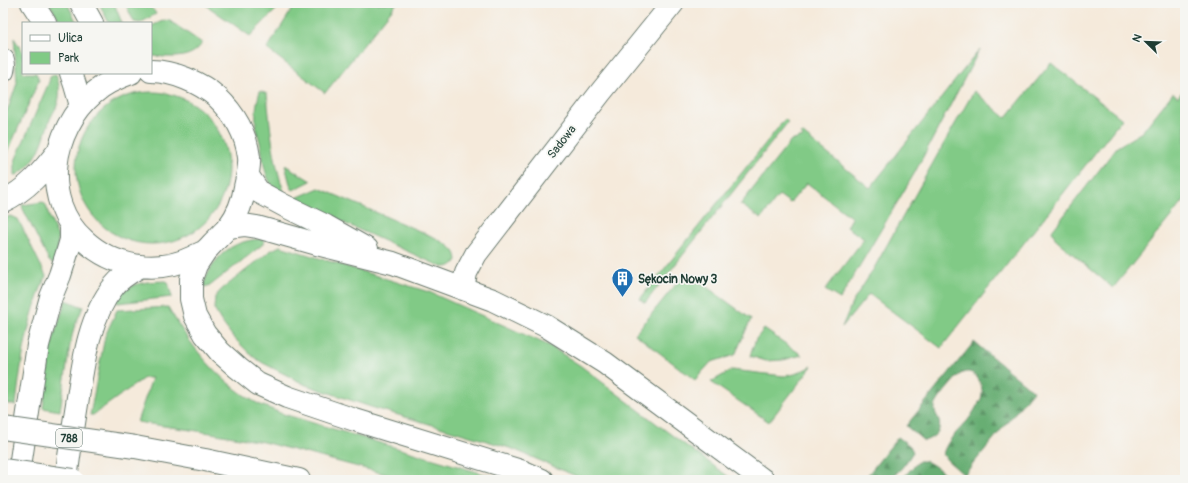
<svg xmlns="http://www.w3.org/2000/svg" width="1188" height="483" viewBox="0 0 1188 483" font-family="Pangolin,sans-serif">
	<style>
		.green { fill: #81ca86; stroke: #50845d }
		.forest { fill: url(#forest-firs); stroke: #447654 }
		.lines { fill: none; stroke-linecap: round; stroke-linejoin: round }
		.minor-casing { stroke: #6a7a6e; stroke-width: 24 }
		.major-casing { stroke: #6a7a6e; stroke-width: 24 }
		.minor { stroke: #fff; stroke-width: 22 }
		.major { stroke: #fff; stroke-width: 22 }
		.major-bridge-casing { stroke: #6a7a6e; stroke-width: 24; stroke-linecap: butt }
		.major-bridge { stroke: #fff; stroke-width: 22 }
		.labels { text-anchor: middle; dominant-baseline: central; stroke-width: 3.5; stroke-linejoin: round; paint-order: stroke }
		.shield { fill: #f6f6f2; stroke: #60746d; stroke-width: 1 }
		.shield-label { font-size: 11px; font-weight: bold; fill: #1f3d34 }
		.street-label { font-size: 12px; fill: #1f3d34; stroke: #f6f6f2 }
		.poi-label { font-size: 12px; font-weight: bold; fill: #1f3d34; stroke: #f6f6f2; text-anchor: start }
	</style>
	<defs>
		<pattern id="forest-firs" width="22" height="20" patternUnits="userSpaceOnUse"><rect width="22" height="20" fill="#68ae73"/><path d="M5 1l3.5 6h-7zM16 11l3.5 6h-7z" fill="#558f5f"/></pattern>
	</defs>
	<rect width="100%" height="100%" fill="#f6f6f2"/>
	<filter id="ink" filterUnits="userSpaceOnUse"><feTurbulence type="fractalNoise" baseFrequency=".025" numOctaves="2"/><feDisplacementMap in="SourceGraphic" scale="8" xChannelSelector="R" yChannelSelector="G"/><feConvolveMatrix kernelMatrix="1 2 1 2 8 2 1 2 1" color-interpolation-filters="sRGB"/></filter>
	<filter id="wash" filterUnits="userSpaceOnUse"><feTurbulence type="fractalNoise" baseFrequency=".012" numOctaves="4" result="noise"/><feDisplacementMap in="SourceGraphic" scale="16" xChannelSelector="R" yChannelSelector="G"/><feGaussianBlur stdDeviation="0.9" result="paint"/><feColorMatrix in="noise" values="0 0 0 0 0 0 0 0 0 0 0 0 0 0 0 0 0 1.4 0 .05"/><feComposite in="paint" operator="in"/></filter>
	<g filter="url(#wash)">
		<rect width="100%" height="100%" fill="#f5eadb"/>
		<path class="green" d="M49,3H67L77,23H61Z
			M99,3H114L122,23H109Z
			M125,3C137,3 150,2 156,14L140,23L134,22Z
			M203,3H280L276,10L250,36Z
			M296,3H397L325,93L267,49Z
			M165,20L170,21L202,43C192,61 168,57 151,56V26Z
			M14,38L23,52V73H36L39,80L7,154L3,175V118L9,106L17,83Z
			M980,49L914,174L840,299L825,290L864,239L847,227L852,218L807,183L790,203L779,195L761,219L743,206L740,205L791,141L803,137L801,135L802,133L870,188Z
			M1051,63L1122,119L941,348L869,294L842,327L852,303L873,270L939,152L974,91L1006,118Z
			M56,74C60,85 61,97 56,108C54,111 52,115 50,119C42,143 39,162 15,176V161L49,82L50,77Z
			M1185,88V199L1113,288L1056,240L1052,231L1117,147L1142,132L1173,93L1178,97Z
			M260,91L267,94C270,127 273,160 284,192L282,196C265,182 264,167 261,146C259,138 256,130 256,122C255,111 257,101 260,91Z
			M76 168a76 76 0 1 1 152 0a76 76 0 1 1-152 0Z
			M785,119L788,122L645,303L640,299Z
			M285,165L311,181L293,190L291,188Z
			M319,188L436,238C444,244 457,248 457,260C453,266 450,267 442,267L295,201L296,198Z
			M43,202L46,205L49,216L58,237V245L56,265L49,261L23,209L22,205Z
			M10,216L18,219L46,276C28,316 21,361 16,405L3,403V219Z
			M259,239L265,240L262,245L211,285L204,287C204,281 207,275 210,270C221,250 237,241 259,239Z
			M280,246L429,292L550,346L581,366L661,427L733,480H585L513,449L460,433L371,407L306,385L263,363L252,356L233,337L221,321L214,309L215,297L221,290L270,251Z
			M686,272L751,319L735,355L711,362L695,380L635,334Z
			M166,281L168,282L172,297L118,303L114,299C134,282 140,282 166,281Z
			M66,300L83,307L74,328L70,345L60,411L43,408L50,353L54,336Z
			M168,307C190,345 216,379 255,402C262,406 272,409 280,413L504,480H408L263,442L211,433L137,422L152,378H144L93,415H90L105,336L117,310Z
			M764,329L802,355L783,360L766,361L750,356L756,339Z
			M812,366L769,422L711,382L732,370L784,376L795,374Z"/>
		<path class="forest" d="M974,342L1033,391L964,475L947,460L943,454C947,439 959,431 968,420C973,414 976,407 980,401C988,387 973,361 957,377C952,383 937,399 935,407C934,413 938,416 939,421C942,432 933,438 924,441L906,426Z
			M898,437L910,446L913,452C905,464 894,483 876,480C873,479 870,477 867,476Z
			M919,461H926L933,465L954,480H903C907,472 913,467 919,461Z"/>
	</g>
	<g filter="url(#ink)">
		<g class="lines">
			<defs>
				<path id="minor" d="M3,60L4,65L3,71
					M248,176L259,192L285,206L326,226L367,249
					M228,227L244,225L257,227L317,244L393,263L493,300L546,326L605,363L763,480
					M463,289L466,273L476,254L601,92L673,3"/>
				<path id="major" d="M32,3L45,23
					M81,3L92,23
					M71,73L75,85L81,106
					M131,73C117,78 105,83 94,93C51,130 40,200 84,240C113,267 156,275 193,257C197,254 203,253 206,250C210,247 213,242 217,239C221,234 226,230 229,226C238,214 243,201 245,187C247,178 250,167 249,157C246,134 234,113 217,97C201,83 173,71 151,71
					M3,201C27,190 43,171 59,150
					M206,250L196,265L191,279V299L195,316L205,334L220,352L238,368L258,384L287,397L355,420L524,472L542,480
					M135,447L205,460L299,480
					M18,480L38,345L51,297L60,275L68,250L71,240V226
					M66,480C69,455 73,429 77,404C83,365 88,318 114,286C121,277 131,272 141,266"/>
			</defs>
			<use href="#minor" class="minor-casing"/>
			<use href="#major" class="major-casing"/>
			<use href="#minor" class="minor"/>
			<use href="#major" class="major"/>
			<defs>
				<path id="major-bridge" d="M3,428L135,447
					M3,470L73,480"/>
			</defs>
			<use href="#major-bridge" class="major-bridge-casing"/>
			<use href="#major-bridge" class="major-bridge"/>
		</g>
	</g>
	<defs>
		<symbol id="building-pin" viewBox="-11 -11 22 30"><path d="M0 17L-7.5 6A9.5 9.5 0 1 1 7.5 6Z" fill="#1f6fb2" stroke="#f6f6f2"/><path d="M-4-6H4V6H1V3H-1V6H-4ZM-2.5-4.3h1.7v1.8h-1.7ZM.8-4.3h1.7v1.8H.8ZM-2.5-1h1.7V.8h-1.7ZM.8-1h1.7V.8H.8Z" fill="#fff"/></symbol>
	</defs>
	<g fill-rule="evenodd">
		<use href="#building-pin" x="610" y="266" width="25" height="34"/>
	</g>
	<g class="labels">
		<rect class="shield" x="56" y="429" width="26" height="18" rx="3"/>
		<g class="shield-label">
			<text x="69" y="438">788</text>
		</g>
		<g class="street-label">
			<text transform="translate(562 142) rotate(-52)">Sadowa</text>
		</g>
		<g class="poi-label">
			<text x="638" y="279">Sękocin Nowy 3</text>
		</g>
	</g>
	<rect width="1188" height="483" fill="none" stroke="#f6f6f2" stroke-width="16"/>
	<rect x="22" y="22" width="130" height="52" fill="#f6f6f2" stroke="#a0aca6"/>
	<rect x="30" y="35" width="20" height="6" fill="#ffffff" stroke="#a0aca6"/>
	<text x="58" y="42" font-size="12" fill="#1f3d34">Ulica</text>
	<rect x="30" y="52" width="20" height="12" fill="#81ca86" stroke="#a0aca6"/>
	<text x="58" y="62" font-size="12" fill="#1f3d34">Park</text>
	<g transform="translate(1146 42) rotate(293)" stroke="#f6f6f2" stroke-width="3" paint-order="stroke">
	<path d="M0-3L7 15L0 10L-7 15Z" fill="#1f3d34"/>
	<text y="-6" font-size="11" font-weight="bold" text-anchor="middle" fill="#1f3d34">N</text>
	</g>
</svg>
